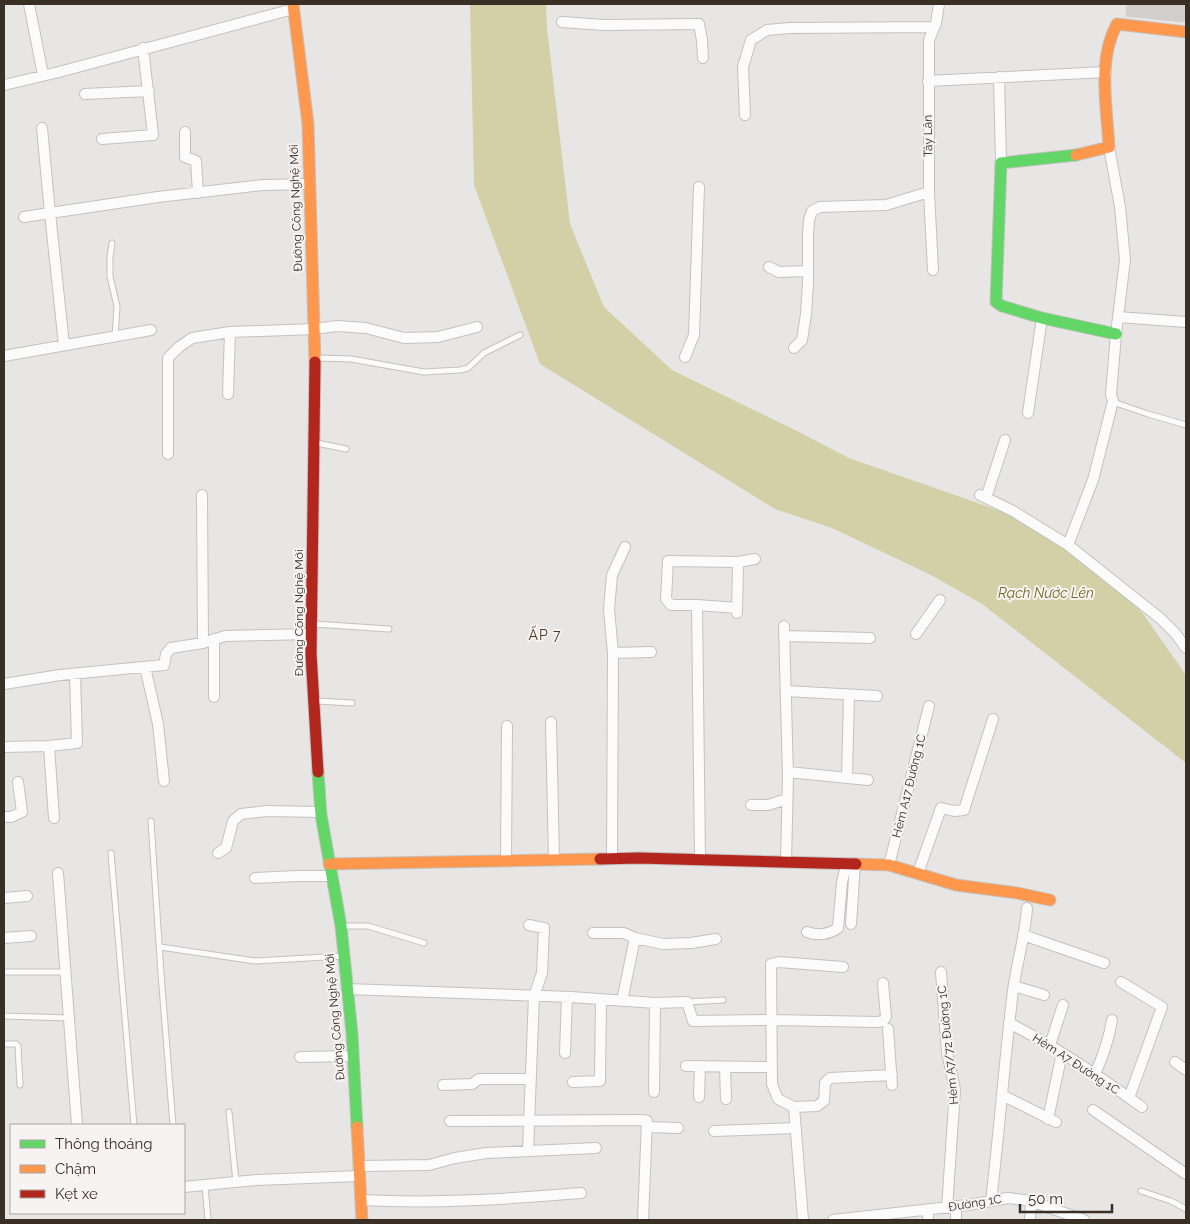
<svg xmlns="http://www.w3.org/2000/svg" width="1190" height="1224" viewBox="0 0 1190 1224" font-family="Raleway,sans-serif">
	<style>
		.water { fill: #d3d0a8 }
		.building { fill: #d1cfcd; stroke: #d1cecd }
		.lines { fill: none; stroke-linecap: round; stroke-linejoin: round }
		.lane-casing { stroke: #c4c2c0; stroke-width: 7 }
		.street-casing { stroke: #c4c2c0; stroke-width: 12 }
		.fast-casing { stroke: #c4c1be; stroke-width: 13 }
		.slow-casing { stroke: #c4c1be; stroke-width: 13 }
		.jam-casing { stroke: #c4c1be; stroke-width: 13 }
		.lane { stroke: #fcfbfb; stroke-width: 5 }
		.street { stroke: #fcfbfb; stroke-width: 10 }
		.fast { stroke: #63d668; stroke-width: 11 }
		.slow { stroke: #ff974d; stroke-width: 11 }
		.jam { stroke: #b3261e; stroke-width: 11 }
		.labels { text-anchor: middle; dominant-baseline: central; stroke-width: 4; stroke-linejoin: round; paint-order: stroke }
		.street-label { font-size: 12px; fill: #392f24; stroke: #f7f3f2 }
		.water-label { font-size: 14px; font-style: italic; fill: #6f6b24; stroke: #f7f3f2 }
		.neighbourhood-label { font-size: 14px; letter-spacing: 1px; fill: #493722; stroke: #f7f3f2 }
	</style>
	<rect width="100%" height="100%" fill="#e8e6e4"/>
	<path class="water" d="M470,4H546L547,28L570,224L604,307L672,370L795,430L849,458L1015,516L1070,550L1141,611L1186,675V763L982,604L931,575L832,528L775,509L540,364L474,185Z"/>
	<path class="building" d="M1127,4H1186L1184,22L1126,16Z"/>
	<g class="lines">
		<defs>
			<path id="lane" d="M112,243L110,257V277L117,306L115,337
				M318,358L351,359L424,372L460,370L468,368L484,353L520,335
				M1113,402L1148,414L1186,425
				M317,443L346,449
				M314,624L389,629
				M317,701L352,703
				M151,821L161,974L173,1125
				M111,853L134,1125
				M344,926H368L424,943
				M160,947L255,961L343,956
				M4,972H65
				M687,1002L723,1000
				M4,1016L69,1018
				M4,1044H16L18,1046L20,1085
				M229,1112L236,1182
				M205,1186L208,1220
				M1141,1191L1171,1201L1186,1209"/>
			<path id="street" d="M29,4L43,75
				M562,22L604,25L699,24L702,40L703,58
				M999,77L1001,163
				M928,81L1106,72
				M4,85L59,72L293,9
				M85,94L149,91
				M745,115L743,67L751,40L767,30L790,28L934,27
				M42,128L50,213L158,197L263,185L309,184
				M185,132V157L196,161L198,193
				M102,139L153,135L143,48
				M24,217L50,213L64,345
				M769,267L779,272L808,271
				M933,270L929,192V40L936,23L939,4
				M1118,317L1186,322
				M794,348L802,340L806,314L808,283V235L809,220L812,211L820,207L886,205L929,192
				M4,356L151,330
				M685,357L694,335L699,187
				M228,394L230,332
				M1028,413L1042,318
				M168,454V358L179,347L192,338L230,332L314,329L337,326L366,328L404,338L438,337L477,327
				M202,495L203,643
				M980,495L1013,511L1068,545L1161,619L1175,633L1186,648
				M986,498L1005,440
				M1068,545L1093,480L1113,401L1111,395L1116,334L1125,260L1120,207L1109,147
				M697,605L700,859
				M737,608L697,605H671L666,599L668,561L738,562L755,559
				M737,613L738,562
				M784,626L788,777L786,862
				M916,634L940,600
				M785,636L870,638
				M214,639V697
				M613,653L651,652
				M145,667L158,724L164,781
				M4,684L60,675L164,665L166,654L171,648L203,643L225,636L311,634
				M786,691L877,696
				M551,722L554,860
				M49,746L54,818
				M4,747L49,746L77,743L75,674
				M788,772L868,780
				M847,778L849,695
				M751,805H768L787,799
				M4,817H11L22,812L18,782
				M218,853L226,848L233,821L241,814L267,811L321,812
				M612,859L613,653L609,609L612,575L625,547
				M506,861L507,726
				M889,865L929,706
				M58,873L77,1125
				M918,873L941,808L954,811L964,810L993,719
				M255,878L297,876H332
				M4,898L27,896
				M851,924L855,864
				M807,932C818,936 828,935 838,928L842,882L847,863
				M593,933H624L635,938
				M1023,935L1104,963
				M4,938L31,936
				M941,972L947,1052L955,1090L947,1208
				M1121,982L1162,1007L1129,1098
				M1014,986L1044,995
				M347,989L571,997L655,1003L687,1002L693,1021L771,1020L878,1022L883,1021L886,1017L883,983
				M622,1001L635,938L663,944L691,943L716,939
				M1009,1023C1056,1047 1099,1076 1142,1107
				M888,1029L892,1085
				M1050,1045L1063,1005
				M565,1053L567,997
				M300,1057L353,1056
				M1175,1062L1186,1070
				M686,1066L772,1067
				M725,1068L726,1099
				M1095,1074C1103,1056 1109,1040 1112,1020
				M573,1082L600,1081L601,1000
				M443,1085L472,1084L479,1079H530
				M654,1092L655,1003
				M1002,1095L1056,1122
				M699,1097L700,1067
				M794,1107L817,1106L824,1101L825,1083L830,1078L892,1075
				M1093,1110L1186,1174
				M1048,1119L1062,1053
				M450,1121L644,1120L647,1121L643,1220
				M647,1127L678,1128
				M714,1131L796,1128
				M528,1151L534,996L542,973L544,928L529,925
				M359,1166L429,1165L455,1158L486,1153L596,1148
				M184,1187L257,1180L359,1176
				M361,1200C435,1204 507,1199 581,1193
				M991,1201C999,1134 1004,1066 1012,999C1015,968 1025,939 1027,908
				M928,1210V1220
				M803,1220L794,1107L778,1099L772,1084L771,964L779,962L843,967
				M833,1220L968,1205L1008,1198L1031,1201L1084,1220
				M956,1220V1207
				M1030,1220L1031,1201"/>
			<path id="fast" d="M1076,155L1001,163L996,302L1002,306L1042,318L1116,334
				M318,772L321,815L341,926L352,1033L357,1127"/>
			<path id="slow" d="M293,4L308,124L315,362
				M1076,155L1109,147C1107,107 1097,60 1117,24L1186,32
				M329,864L600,859
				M856,864L889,865L956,885L1017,893L1050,900
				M357,1127L362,1220"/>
			<path id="jam" d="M315,362L311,654L318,772
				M600,859L639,858L856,864"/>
		</defs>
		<use href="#lane" class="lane-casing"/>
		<use href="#street" class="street-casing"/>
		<use href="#fast" class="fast-casing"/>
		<use href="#slow" class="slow-casing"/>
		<use href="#jam" class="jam-casing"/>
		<use href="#lane" class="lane"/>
		<use href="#street" class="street"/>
		<use href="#fast" class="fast"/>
		<use href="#slow" class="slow"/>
		<use href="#jam" class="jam"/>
	</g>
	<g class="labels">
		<g class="street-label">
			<text transform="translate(928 136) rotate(-91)">Tây Lân</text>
			<text transform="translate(296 208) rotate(-92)">Đường Công Nghệ Mới</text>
			<text transform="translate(299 613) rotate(-90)">Đường Công Nghệ Mới</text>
			<text transform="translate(909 786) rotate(-76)">Hẻm A17 Đường 1C</text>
			<text transform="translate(335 1017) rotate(-95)">Đường Công Nghệ Mới</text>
			<text transform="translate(948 1045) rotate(-96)">Hẻm A7/72 Đường 1C</text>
			<text transform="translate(1076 1064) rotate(33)">Hẻm A7 Đường 1C</text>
			<text transform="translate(975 1203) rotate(-9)">Đường 1C</text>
		</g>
		<g class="water-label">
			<text x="1046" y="593">Rạch Nước Lên</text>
		</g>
		<g class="neighbourhood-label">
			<text x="545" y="635">ẤP 7</text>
		</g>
	</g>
	<rect width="1190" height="1224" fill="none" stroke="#392f24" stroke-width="10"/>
	<rect x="10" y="1124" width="175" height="90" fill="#f7f3f2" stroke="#aba5a0"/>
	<rect x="20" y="1140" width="25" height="8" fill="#63d668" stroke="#aba5a0"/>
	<text x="55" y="1149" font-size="15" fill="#392f24">Thông thoáng</text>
	<rect x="20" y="1165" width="25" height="8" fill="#ff974d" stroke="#aba5a0"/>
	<text x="55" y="1174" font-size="15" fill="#392f24">Chậm</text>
	<rect x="20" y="1190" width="25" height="8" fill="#b3261e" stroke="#aba5a0"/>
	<text x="55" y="1199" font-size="15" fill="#392f24">Kẹt xe</text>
	<path d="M1020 1204v8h92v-8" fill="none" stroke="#392f24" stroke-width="2.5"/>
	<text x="1028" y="1204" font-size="15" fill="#392f24" stroke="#f7f3f2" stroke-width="4" paint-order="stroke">50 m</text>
</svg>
